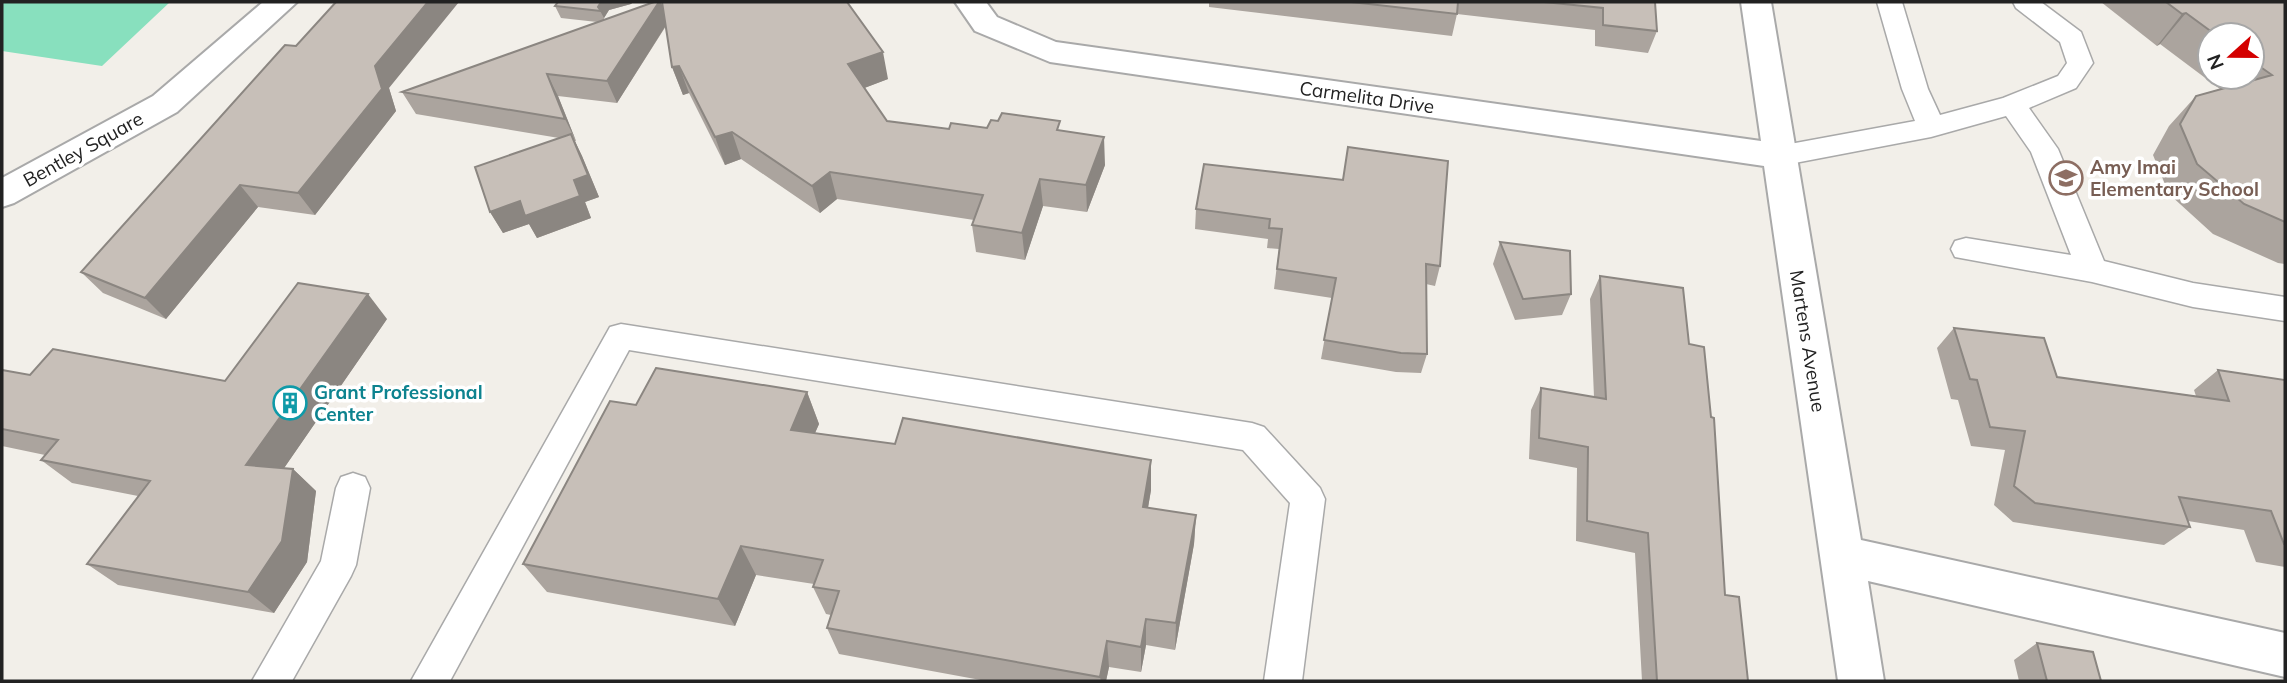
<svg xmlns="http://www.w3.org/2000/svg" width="2287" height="683" viewBox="0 0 2287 683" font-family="Mulish,sans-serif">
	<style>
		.pitch { fill: #88e0be }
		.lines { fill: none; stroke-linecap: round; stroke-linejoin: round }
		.service-casing { stroke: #a9a9a9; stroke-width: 3 }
		.minor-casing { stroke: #a9a9a9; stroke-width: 4 }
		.service { fill: #fff; fill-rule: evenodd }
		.minor { fill: #fff; fill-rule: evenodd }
		.wall { fill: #aba49e; fill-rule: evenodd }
		.shaded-wall { fill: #8b8681 }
		.building { fill: #c7bfb8; stroke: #8b8681; stroke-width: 2 }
		.labels { text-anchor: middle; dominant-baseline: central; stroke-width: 7; stroke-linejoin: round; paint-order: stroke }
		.street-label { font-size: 19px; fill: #222; stroke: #fff }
		.education-label { font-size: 19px; font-weight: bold; fill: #785e54; stroke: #fff; text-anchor: start }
		.culture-label { font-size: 19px; font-weight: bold; fill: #0d838f; stroke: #fff; text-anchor: start }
	</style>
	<rect width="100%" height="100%" fill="#f2efe9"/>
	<path class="pitch" d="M2,2H170L102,66L2,51Z"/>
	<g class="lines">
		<defs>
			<path id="service" d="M1877,2H1902L1928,89L1940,115L2003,98L2058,76L2067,63L2060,42L2016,8L2013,2H2041L2081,32L2093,63L2076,88L2029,108L2058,149L2104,261L2193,283L2285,297V321L2193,307L2092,282L1955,257L1951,249L1955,241L1966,238L2071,255L2031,152L2006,116L1931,137L1779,166L1769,163L1765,156L1769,149L1779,146L1915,121L1902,89Z
				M621,324L1252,423L1264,427L1320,488L1325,499L1302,681H1264L1290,503L1243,450L629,350L450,681H411L610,327Z
				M353,473L365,477L370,488L356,565L351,576L292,681H252L321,561L336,488L341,477Z"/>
			<path id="minor" d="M263,2H297L177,112L14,203L2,207V178L153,96Z
				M955,2H986L997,17L1056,42L1761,141L1741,2H1771L1861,540L2285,633V677L1868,581L1884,681H1838L1764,166L1050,62L975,31Z"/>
		</defs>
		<use href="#service" class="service-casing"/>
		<use href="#minor" class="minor-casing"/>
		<use href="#service" class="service"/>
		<use href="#minor" class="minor"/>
	</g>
	<path class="wall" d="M558,2H633L631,4L609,10L604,18V20L663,9L888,79L864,88L887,121L949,129L987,128L1061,130L1105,165L1087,212L1043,206L1025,260L976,252L972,225L974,220L837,199L820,213L741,159L725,165L689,93L683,95L672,67L666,26L617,103L558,96L576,141H575L582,156L599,197L585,202L591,218L537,238L529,224L503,233L490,212L559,138L416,114L402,92L597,22L561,18L555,6Z
		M1209,2H1655L1657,31L1648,53L1595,46V30L1457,14L1452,36L1209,7Z
		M2101,2H2285V264L2278,263L2213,234L2169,194L2153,155L2169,126L2196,96L2220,89L2160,44L2157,46ZM2210,35H2252V77H2210Z
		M389,88L396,111L315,215L258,207L166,319L103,293L81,272Z
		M1204,164L1440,266L1435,286L1426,284L1427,354L1421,373L1396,372L1321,359L1332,298L1274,289L1279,249L1267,248L1268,239L1195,229L1196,209Z
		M1500,242L1571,294L1562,315L1515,320L1493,264Z
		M1600,276L1689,344L1725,595L1748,681H1642L1635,553L1576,541L1577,468L1529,459L1531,410L1541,388L1594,397L1590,299Z
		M387,319L284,468L293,469L316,491L307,562L274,613L118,585L87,564L138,496L72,483L41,460L45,455L2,446V370L30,375L225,381Z
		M1954,328L2057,377L2196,396L2194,390L2218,370L2285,380V567L2256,562L2244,530L2188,521L2190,527L2164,545L2013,522L1994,505L2005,450L1971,446L1958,400L1951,399L1937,348Z
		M807,392L819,424L815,433L895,444L1151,460V490L1148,508L1196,515L1194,544L1175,650L1146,645L1141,672L1109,667L1106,681H986L839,654L827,628L831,615L826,614L813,587L814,584L756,575L735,626L547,592L523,564L636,405Z
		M2037,643L2101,681H2019L2014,660Z"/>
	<path class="shaded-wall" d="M428,2H459L389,88L396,111L315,215L298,193L375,66Z
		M601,2H633L631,4L609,10L604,18L598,7Z
		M659,2H661L668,22L617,103L607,81Z
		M2186,13L2160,44L2157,46L2182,14Z
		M883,52L888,79L854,92L848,64Z
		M679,66L689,93L683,95L672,67Z
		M547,74L558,96L576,141L565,119Z
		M732,132L741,159L725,165L715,137Z
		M571,134L582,156L599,197L585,202L591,218L537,238L529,224L503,233L490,212L574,180Z
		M1104,137L1105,165L1087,212L1086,185Z
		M830,172L837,199L820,213L812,186Z
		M1040,179L1043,206L1025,260L1022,233Z
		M240,185L258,207L166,319L145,298Z
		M368,294L387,319L271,487L246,465Z
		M807,392L819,424L803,460L791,430Z
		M1151,460V490L1143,536V507Z
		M293,469L316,491L307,562L274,613L248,592Z
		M1196,515L1194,544L1175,650L1176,623Z
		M741,546L756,575L735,626L718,599Z
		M1146,619V645L1141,672V647Z
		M1107,641L1109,667L1106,681H1101L1100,677Z"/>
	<path class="building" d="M336,2H428L375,66L382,89L298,193L240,185L145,298L81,272L285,45L296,46Z
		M558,2H601L598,7L601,11L555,6Z
		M654,2H659L607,81L547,74L565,119L402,92Z
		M662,2H847L883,52L848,64L887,121L949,129L951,123L987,128L991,120L998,121L1002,113L1060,121L1057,130L1104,137L1086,185L1040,179L1022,233L972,225L983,195L830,172L812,186L732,132L715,137L679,66L672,67Z
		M1351,2H1458L1457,14Z
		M1544,2H1655L1657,31L1603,25V8Z
		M2166,2H2285V222L2244,204L2197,164L2180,124L2196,96L2272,75L2252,61V35H2216L2186,13L2182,14Z
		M571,134L588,175L574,180L580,196L525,216L520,201L490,212L475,167Z
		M1348,147L1448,161L1440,266L1426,264L1427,354L1401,353L1324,340L1336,278L1277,269L1282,229L1269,228L1270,219L1196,209L1204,164L1343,180Z
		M1500,242L1570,251L1571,294L1523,299Z
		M1600,276L1683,288L1689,344L1704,347L1711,417L1714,418L1725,595L1739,597L1748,681H1657L1648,533L1587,521L1588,447L1539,438L1541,388L1606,399Z
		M298,283L368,294L246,465L293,469L282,541L248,592L87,564L150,481L41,460L58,440L2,429V370L30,375L53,349L225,381Z
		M1954,328L2044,338L2057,377L2229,401L2218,370L2285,380V544H2284L2271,511L2179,497L2190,527L2035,503L2014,486L2025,431L1990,427L1977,380L1970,379Z
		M656,368L807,392L791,430L895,444L903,418L1151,460L1143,507L1196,515L1176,623L1146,619L1141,647L1107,641L1100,677L827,628L839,591L813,587L823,560L741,546L718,599L523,564L610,401L636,405Z
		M2037,643L2093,652L2101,681H2047Z"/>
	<defs>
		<symbol id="school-ring" viewBox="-11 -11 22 22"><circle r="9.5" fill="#fff" stroke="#8d6e63" stroke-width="1.5"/><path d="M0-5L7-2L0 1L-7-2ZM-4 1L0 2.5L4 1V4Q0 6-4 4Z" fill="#8d6e63"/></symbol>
		<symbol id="building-ring" viewBox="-11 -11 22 22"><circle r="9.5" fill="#fff" stroke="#0f9aa8" stroke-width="1.5"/><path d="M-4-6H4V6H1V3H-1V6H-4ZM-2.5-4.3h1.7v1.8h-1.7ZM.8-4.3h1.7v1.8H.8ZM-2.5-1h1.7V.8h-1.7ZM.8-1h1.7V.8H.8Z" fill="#0f9aa8"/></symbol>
	</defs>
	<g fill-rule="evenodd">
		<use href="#school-ring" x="2047" y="159" width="38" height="38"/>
		<use href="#building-ring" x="271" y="384" width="38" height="38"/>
	</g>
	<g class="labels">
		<g class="street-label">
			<text transform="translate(1367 97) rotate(8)">Carmelita Drive</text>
			<text transform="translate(83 149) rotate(-29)">Bentley Square</text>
			<text transform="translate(1808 341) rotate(81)">Martens Avenue</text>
		</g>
		<g class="education-label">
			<text x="2090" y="167">Amy Imai<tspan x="2090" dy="22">Elementary School</tspan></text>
		</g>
		<g class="culture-label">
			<text x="314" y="392">Grant Professional<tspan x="314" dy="22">Center</tspan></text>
		</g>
	</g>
	<rect width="2287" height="683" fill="none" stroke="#222222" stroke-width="7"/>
	<g transform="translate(2231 56) rotate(249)"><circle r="33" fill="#ffffff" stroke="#a7a7a7" stroke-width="2"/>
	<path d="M0-5L12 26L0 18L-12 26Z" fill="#d40000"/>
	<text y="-10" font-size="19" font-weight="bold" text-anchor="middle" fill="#222222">N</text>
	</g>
</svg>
